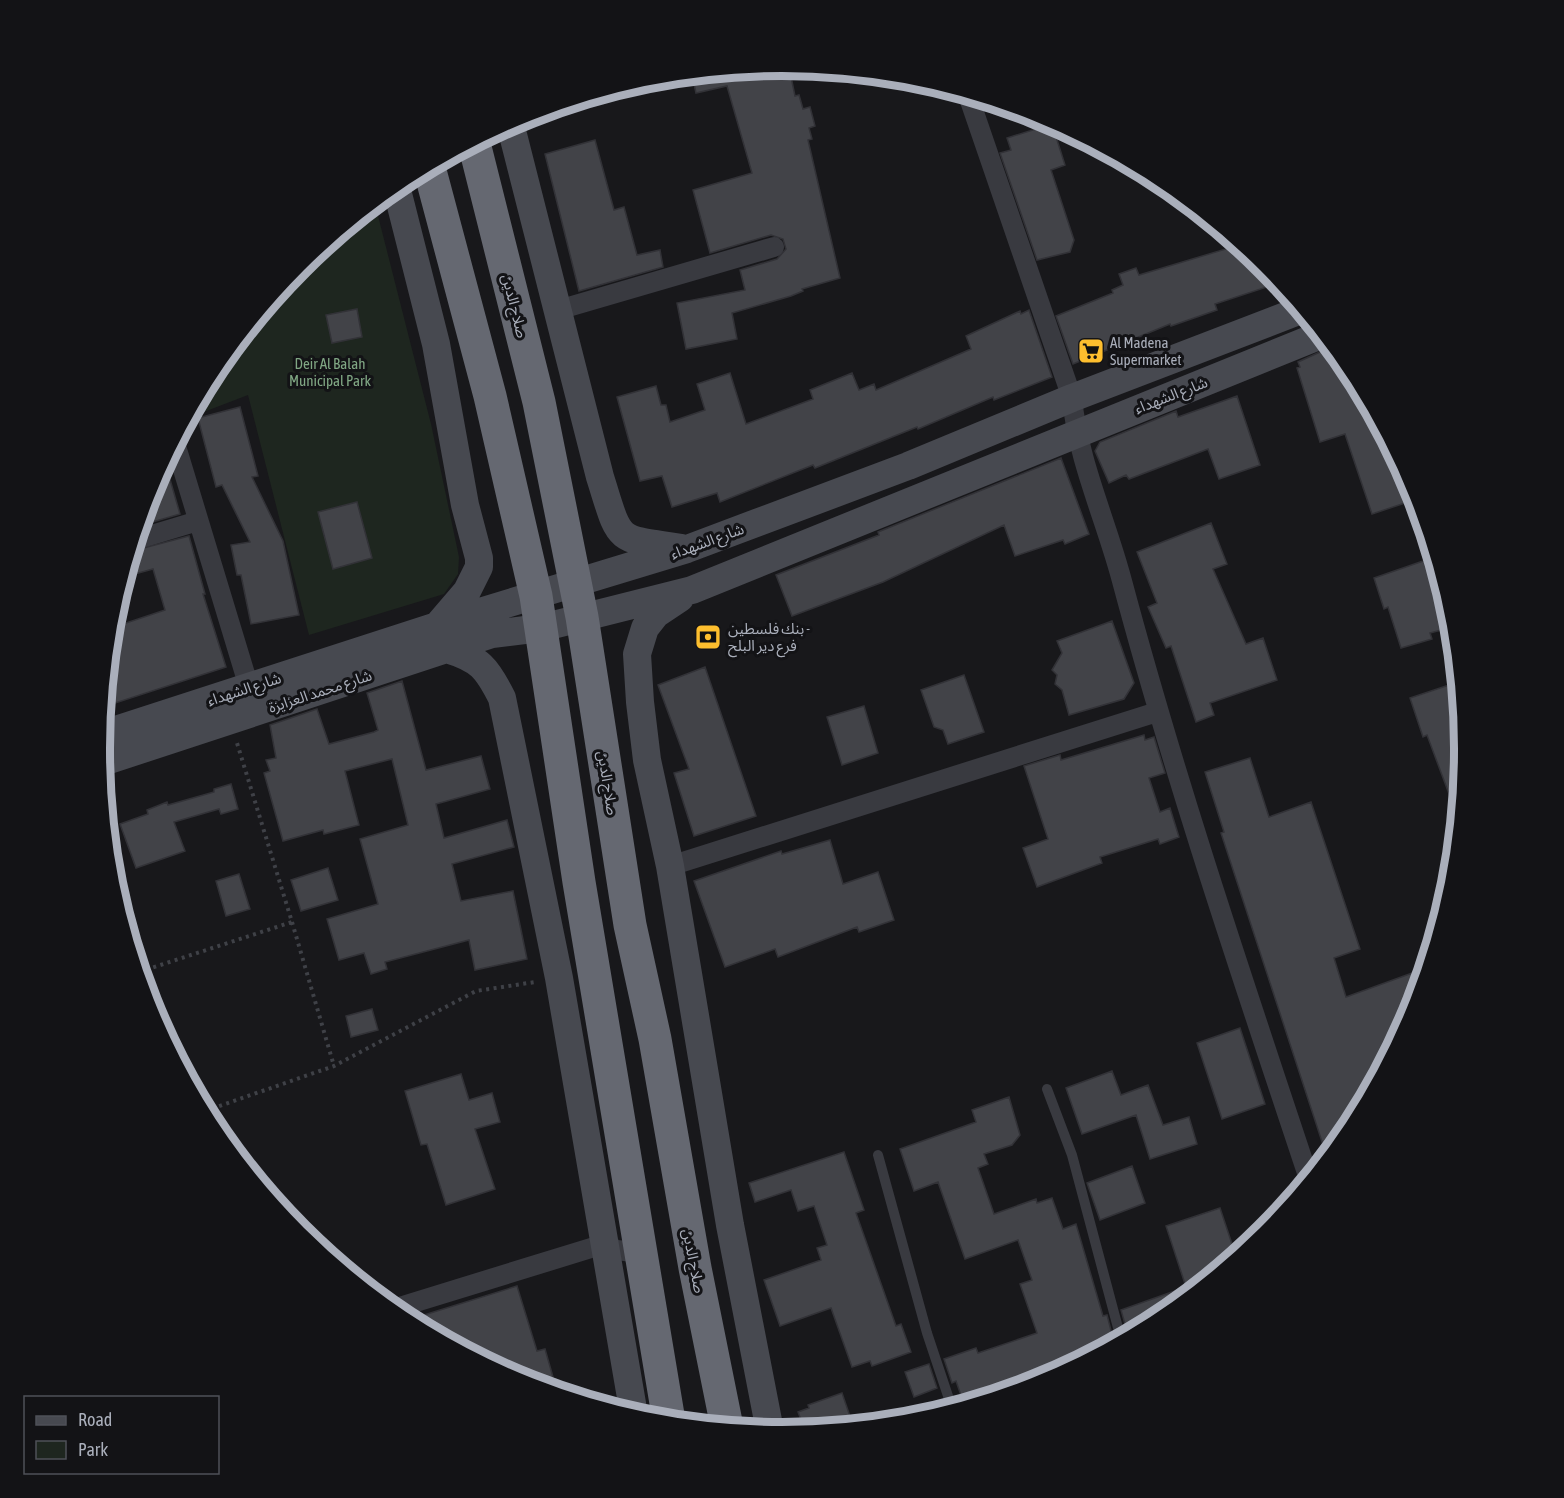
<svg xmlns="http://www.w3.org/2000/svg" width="1564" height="1498" viewBox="0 0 1564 1498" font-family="'Asap Condensed','Noto Sans Arabic',sans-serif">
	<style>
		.green { fill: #1e261f }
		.building { fill: #424348; stroke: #323237; stroke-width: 1.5 }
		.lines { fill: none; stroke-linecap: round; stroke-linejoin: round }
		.path { stroke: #3f4147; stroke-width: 4; stroke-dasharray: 3 4.5; stroke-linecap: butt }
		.lane { stroke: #393a40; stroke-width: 10 }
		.street { stroke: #393a40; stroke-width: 20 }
		.secondary { stroke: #474950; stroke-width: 28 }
		.highway { stroke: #656871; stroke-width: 33 }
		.labels { text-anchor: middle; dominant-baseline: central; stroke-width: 6; stroke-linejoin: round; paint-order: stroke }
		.street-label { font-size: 15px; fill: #aaafbb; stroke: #131316 }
		.poi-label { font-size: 15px; fill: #aaafbb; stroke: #131316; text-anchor: start }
		.park-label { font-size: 15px; fill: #80a784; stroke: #131316 }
		.rim { fill: none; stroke: #aaafbb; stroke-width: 8 }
	</style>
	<rect width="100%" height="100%" fill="#18181b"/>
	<path class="green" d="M375,204L431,424L459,557L458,574L444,594L309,635L248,395L188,418L214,369L299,266Z"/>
	<path class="building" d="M782,66L789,67L795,96L799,95L803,109L810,107L815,126L809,128L812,139L808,140L840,278L802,289L803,291L791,296L732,313L737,339L686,349L677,303L745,290L740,270L777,259L786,249L783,239L771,235L710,253L693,190L752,173L727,86L696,93L692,75Z
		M1052,124L1065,165L1051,170L1074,240L1070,252L1037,260L1000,153L1011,150L1007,138Z
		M595,140L614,210L624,207L637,255L660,250L663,267L579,291L545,154Z
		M1239,245L1265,266L1279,283L1215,304L1217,310L1171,326L1170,324L1073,364L1056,316L1113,293L1112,290L1123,285L1119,274L1136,268L1139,275Z
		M357,309L362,337L332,343L326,315Z
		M1029,310L1052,377L994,400L993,397L918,429L917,427L815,468L813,465L720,502L717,493L672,507L662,476L640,481L617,397L656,386L661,405H666L670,422L705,410L697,384L730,373L746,424L813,399L810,390L852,373L859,390L874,384L876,390L971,349L966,336L1020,311L1021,314Z
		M1331,347L1350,370L1375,417L1405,503L1372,514L1345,434L1320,442L1297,368L1300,367L1298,362Z
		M1237,396L1260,465L1219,479L1208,449L1129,479L1126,475L1109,483L1095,451L1100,442L1176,411L1178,417Z
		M240,407L258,476L252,477L283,541L299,615L251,624L241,575H237L231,545L250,542L222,485L216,487L198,418Z
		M1061,458L1089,534L1065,544L1063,540L1015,556L1004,525L883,582L792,616L776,575L879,535L878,532Z
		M165,462L180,514L139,526L151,487Z
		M357,502L372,558L333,569L318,512Z
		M1211,523L1227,564L1213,569L1246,644L1263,638L1277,680L1210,703L1214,715L1196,722L1171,646L1166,648L1148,607L1157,603L1137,552Z
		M189,536L205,594H203L226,667L103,707L111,628L165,610L153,569L124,577L132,551Z
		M1426,560L1449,628L1430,633L1432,639L1401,648L1388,607L1384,609L1374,578Z
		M1112,621L1134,683L1124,699L1069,715L1062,690L1055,684L1057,675L1052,670L1062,653L1057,641Z
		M705,667L756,816L694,836L674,773L689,769L658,685Z
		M964,675L984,732L948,744L943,730L934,727L921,690Z
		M402,681L426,770L481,756L490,789L436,804L444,838L507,820L514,847L452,864L461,901L513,891L527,959L475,970L469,940L385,962L387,969L371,974L364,953L339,960L327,919L378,904L360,839L408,825L392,759L345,771L359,825L324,834L323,830L283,841L264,773L270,771L266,760L276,758L270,725L317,709L329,744L374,732L378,730L367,693Z
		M1458,682L1465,749L1458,818L1427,735L1423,737L1410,698Z
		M864,706L878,753L842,765L827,717Z
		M1144,735L1145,740L1154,737L1165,773L1149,778L1160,812L1170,808L1179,837L1160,844L1158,839L1100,857L1102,863L1037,887L1023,848L1048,839L1024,766L1060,755L1061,760Z
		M1250,758L1269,817L1311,802L1360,949L1334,958L1346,997L1426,968L1413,1011L1350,1129L1327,1157L1221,833L1224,832L1205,772Z
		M231,784L238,809L221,814L219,809L174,822L185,851L136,868L120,824L148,814L147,810L167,802L168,805L214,792V789Z
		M830,840L843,884L878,872L894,920L859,932L857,927L778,957L775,949L725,967L694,881L781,851L782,854Z
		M328,868L338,900L301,911L291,880Z
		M239,874L250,909L226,916L216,881Z
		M372,1009L378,1030L351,1037L346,1016Z
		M1240,1028L1265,1104L1222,1119L1197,1043Z
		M1112,1071L1121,1095L1148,1085L1163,1125L1189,1117L1197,1144L1150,1159L1136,1115L1082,1134L1066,1088Z
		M461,1074L469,1100L492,1093L500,1122L475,1129L495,1189L446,1205L427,1144L421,1145L405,1091Z
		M1009,1097L1020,1135L1012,1145L984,1154L988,1164L978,1168L994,1214L1036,1199L1037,1203L1052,1198L1063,1229L1076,1224L1103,1316L1107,1315L1114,1342L1063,1370L990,1393L991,1395L964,1404L956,1381L952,1383L944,1359L976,1348L978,1353L1037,1333L1020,1284L1032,1280L1018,1240L965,1259L938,1182L914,1191L900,1149L976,1122L972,1110Z
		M844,1152L864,1210L856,1213L896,1326L901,1324L911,1352L872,1366L870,1361L852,1367L831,1308L780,1326L764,1280L821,1260L817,1248L827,1245L814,1206L798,1211L791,1190L755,1202L749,1183Z
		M1132,1166L1145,1203L1100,1220L1087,1183Z
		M1220,1208L1236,1256L1161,1317L1128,1335L1121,1310L1186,1287L1166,1226Z
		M517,1286L537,1351L545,1349L553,1377L530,1383L520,1380L501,1370L498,1357L485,1361L408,1320Z
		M929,1364L937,1388L914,1397L905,1372Z
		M842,1393L853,1425L805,1430L798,1412L809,1408L808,1405Z"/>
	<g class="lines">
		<path class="path" d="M292,922L334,1066
			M139,972L292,922L237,743
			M205,1111L334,1066L476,991L535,982"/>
		<path class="lane" d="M1047,1089L1072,1155L1121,1339
			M878,1155L927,1333L952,1408"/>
		<path class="street" d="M968,95L1072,398C1078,461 1106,520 1122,581C1176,783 1243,980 1309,1179
			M558,310L774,247
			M175,443L252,697
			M135,540L198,521
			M670,866L1157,712
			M393,1309L604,1244L617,1250L640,1253"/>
		<path class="secondary" d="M510,123L600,477C621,543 613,538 682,548
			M396,186L436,344L465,505L479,558V567L467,591L437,626
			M680,598L656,614L645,628L637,654L640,702L647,760L670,866L730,1225L770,1431
			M447,649C480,659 487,668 502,698L559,978L634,1415
			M100,735L483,611L687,549L908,466L1072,398L1301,310
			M100,763L492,634L541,628L692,590L1321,335"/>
		<path class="highway" d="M474,143L539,402L582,617L630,925L655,1039L695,1268L727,1427
			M429,167L490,396L536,596L579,882L669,1421"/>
	</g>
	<defs>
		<symbol id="supermarket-square" viewBox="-11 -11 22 22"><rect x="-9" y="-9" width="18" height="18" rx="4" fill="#fdbe2e" stroke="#131316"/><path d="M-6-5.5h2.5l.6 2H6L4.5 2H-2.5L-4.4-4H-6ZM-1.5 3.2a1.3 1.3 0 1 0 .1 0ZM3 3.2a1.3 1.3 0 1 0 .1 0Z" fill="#111"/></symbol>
		<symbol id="bank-square" viewBox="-11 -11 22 22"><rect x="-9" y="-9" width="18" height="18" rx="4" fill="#fdbe2e" stroke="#131316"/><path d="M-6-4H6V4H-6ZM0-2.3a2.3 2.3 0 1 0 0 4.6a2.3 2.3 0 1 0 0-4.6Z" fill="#111"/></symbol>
	</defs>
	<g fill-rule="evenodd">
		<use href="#supermarket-square" x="1076" y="336" width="30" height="30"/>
		<use href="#bank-square" x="693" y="622" width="30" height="30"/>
	</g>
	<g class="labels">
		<g class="street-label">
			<text transform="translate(515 306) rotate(76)">صلاح الدين</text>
			<text transform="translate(1171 395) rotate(-21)">شارع الشهداء</text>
			<text transform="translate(707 541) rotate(-20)">شارع الشهداء</text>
			<text transform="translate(244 689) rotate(-18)">شارع الشهداء</text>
			<text transform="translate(320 691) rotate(-18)">شارع محمد العزايزة</text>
			<text transform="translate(608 783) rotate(81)">صلاح الدين</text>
			<text transform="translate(694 1261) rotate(79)">صلاح الدين</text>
		</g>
		<g class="poi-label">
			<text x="1110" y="342">Al Madena<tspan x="1110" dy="17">Supermarket</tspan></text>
			<text x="728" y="628">بنك فلسطين -<tspan x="728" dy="17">فرع دير البلح</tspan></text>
		</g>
		<g class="park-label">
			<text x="330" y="363">Deir Al Balah<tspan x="330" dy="17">Municipal Park</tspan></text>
		</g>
	</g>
	<path d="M0 0H1564V1498H0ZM782 76H782A672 672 0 0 1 1454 748V750A672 672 0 0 1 782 1422H782A672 672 0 0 1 110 750V748A672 672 0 0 1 782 76Z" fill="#131316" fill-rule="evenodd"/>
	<path class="rim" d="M782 76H782A672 672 0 0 1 1454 748V750A672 672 0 0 1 782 1422H782A672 672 0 0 1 110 750V748A672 672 0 0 1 782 76Z"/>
	<rect x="24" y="1396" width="195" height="78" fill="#131316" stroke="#4f5158" stroke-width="1.5"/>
	<rect x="36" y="1416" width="30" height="9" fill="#474950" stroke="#4f5158" stroke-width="1.5"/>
	<text x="78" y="1426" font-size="18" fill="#aaafbb">Road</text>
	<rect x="36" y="1441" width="30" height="18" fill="#1e261f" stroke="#4f5158" stroke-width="1.5"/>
	<text x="78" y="1456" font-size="18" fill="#aaafbb">Park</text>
</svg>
